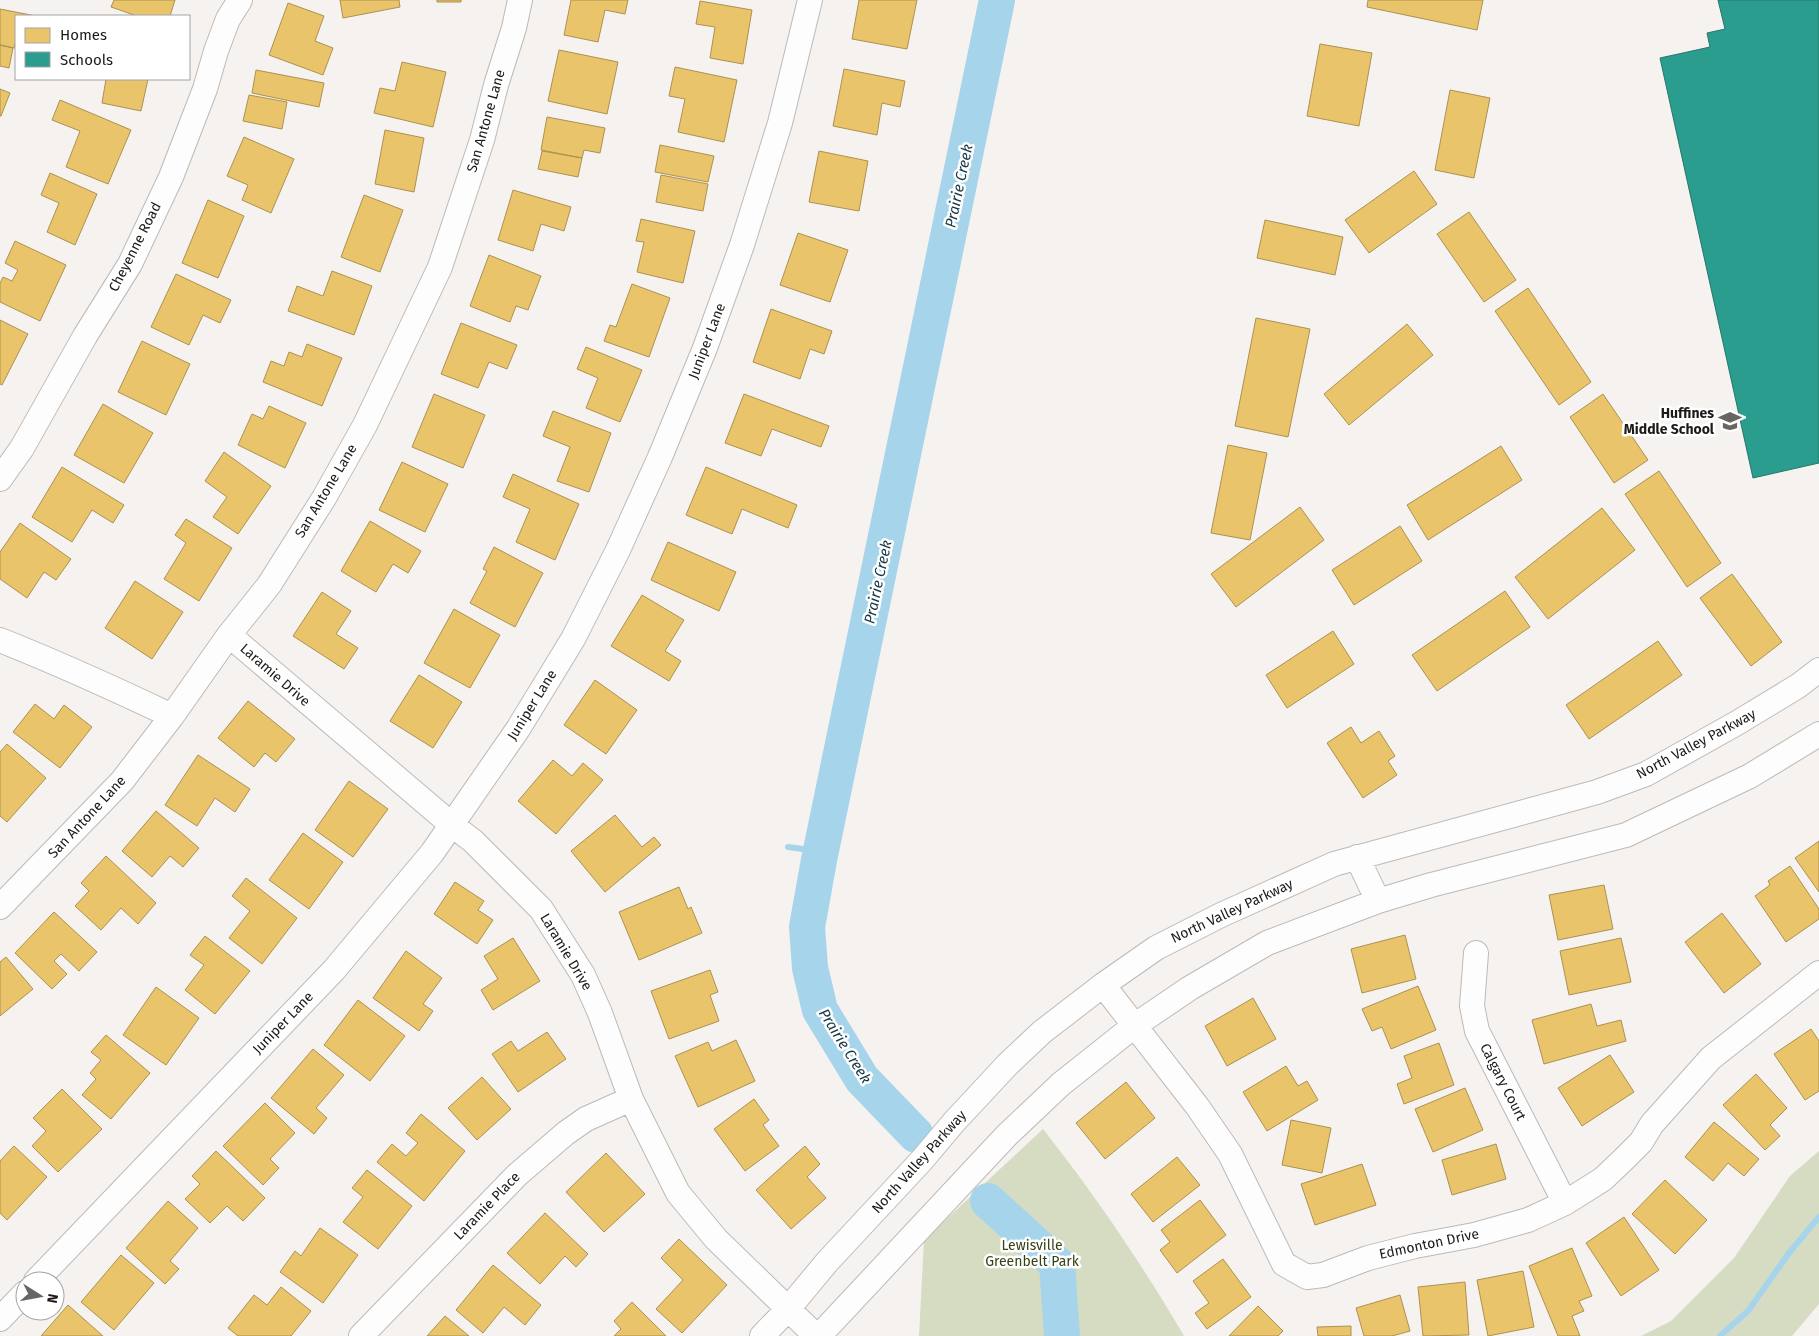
<svg xmlns="http://www.w3.org/2000/svg" width="1819" height="1336" viewBox="0 0 1819 1336" font-family="'Fira Sans',sans-serif">
	<style>
		.green { fill: #d6dcc2 }
		.homes { fill: #e9c46a; stroke: #ac9151 }
		.schools { fill: #2a9d8f; stroke: #26766b }
		.lines { fill: none; stroke-linecap: round; stroke-linejoin: round }
		.stream { stroke: #a6d5eb; stroke-width: 6 }
		.river { stroke: #a6d5eb; stroke-width: 36 }
		.minor-casing { stroke: #bcbab8; stroke-width: 26 }
		.minor { stroke: #fefdfd; stroke-width: 24 }
		.labels { text-anchor: middle; dominant-baseline: central; stroke-width: 5; stroke-linejoin: round; paint-order: stroke }
		.street-label { font-size: 14px; fill: #1c1a18; stroke: #fff }
		.poi-label { font-size: 14px; font-weight: bold; fill: #1c1a18; stroke: #fff; text-anchor: end }
		.park-label { font-size: 14px; fill: #364115; stroke: #fff }
		.water-label { font-size: 15px; font-style: italic; fill: #183846; stroke: #fff }
	</style>
	<rect width="100%" height="100%" fill="#f5f2ef"/>
	<path class="green" d="M1043,1129C1095,1195 1142,1264 1184,1336H919L924,1240Z
		M1819,1151V1304L1792,1336H1641L1671,1321L1734,1258L1790,1176Z"/>
	<path class="homes" d="M114,0H175L170,16H137L111,7Z
		M340,0H399L400,7L343,18Z
		M437,0H461V2H437Z
		M571,0H628L625,14L605,10L598,42L564,35Z
		M859,0H917L907,49L852,39Z
		M1368,0H1483L1477,30L1367,7Z
		M700,1L752,10L743,64L710,58L715,27L696,24Z
		M288,3L324,16L315,41L333,48L323,75L269,55Z
		M0,9L36,16H16V40L14,48L0,45Z
		M1320,44L1372,53L1359,126L1307,116Z
		M0,45L13,48L9,68L0,66Z
		M559,50L618,62L607,114L548,101Z
		M402,62L446,72L433,127L374,113L380,88L395,91Z
		M675,67L737,80L724,142L678,132L685,99L669,96Z
		M844,69L905,81L900,107L882,103L877,135L833,126Z
		M256,70L324,83L319,107L252,93Z
		M106,79H148L141,111L102,103Z
		M0,89L10,93L1,116H0Z
		M1450,90L1490,98L1474,178L1435,170Z
		M249,95L287,102L282,129L243,121Z
		M60,100L131,130L108,184L66,167L80,131L52,120Z
		M547,117L605,128L600,153L584,150L582,158L541,150Z
		M385,130L424,138L414,192L375,184Z
		M244,137L294,159L271,213L242,200L248,185L227,176Z
		M660,145L714,156L708,182L655,172Z
		M542,151L582,158L578,177L538,169Z
		M819,151L868,161L859,211L809,202Z
		M1414,171L1437,204L1369,253L1345,220Z
		M50,173L97,194L75,245L47,232L59,203L41,195Z
		M661,175L708,184L703,211L656,202Z
		M513,190L571,207L564,231L541,224L533,251L498,240Z
		M364,195L403,210L380,272L341,257Z
		M208,200L244,216L218,278L182,263Z
		M1469,212L1516,280L1484,302L1437,234Z
		M641,219L695,231L683,283L637,272L644,242L636,241Z
		M1265,220L1343,237L1335,275L1257,258Z
		M798,233L848,250L830,302L780,285Z
		M15,241L66,265L40,321L0,302V283L3,277L12,281L18,270L5,263Z
		M489,255L541,276L528,310L516,306L510,322L470,306Z
		M332,271L372,286L354,335L288,311L297,286L323,296Z
		M176,274L231,300L220,323L203,315L189,345L151,327Z
		M632,284L670,298L649,357L604,341L610,325L616,327Z
		M1528,288L1591,382L1559,405L1495,311Z
		M771,309L832,331L824,354L810,349L800,379L753,362Z
		M1256,318L1310,329L1288,437L1235,426Z
		M0,320L28,334L2,385L0,384Z
		M461,323L517,345L507,369L489,362L478,388L441,374Z
		M1407,324L1433,355L1349,425L1324,394Z
		M142,341L190,364L166,415L118,392Z
		M307,344L342,358L322,406L263,382L271,361L284,366L289,352L302,357Z
		M586,347L642,370L620,422L586,408L598,378L577,369Z
		M434,394L485,415L463,468L412,447Z
		M744,394L829,426L821,447L772,429L761,456L725,443Z
		M1603,394L1648,460L1614,483L1570,417Z
		M103,404L153,433L124,483L74,455Z
		M269,406L306,423L285,468L238,445L252,414L263,419Z
		M553,411L611,433L589,492L557,481L570,447L543,436Z
		M1228,445L1267,453L1250,540L1211,533Z
		M1501,446L1522,480L1428,540L1407,505Z
		M224,452L271,486L238,534L213,517L227,497L205,481Z
		M402,462L448,484L425,532L379,510Z
		M62,467L124,505L113,523L92,510L72,542L32,517Z
		M706,467L797,505L788,528L742,509L732,534L686,515Z
		M1659,471L1721,563L1687,587L1625,494Z
		M513,474L579,504L555,560L516,542L530,509L503,497Z
		M1300,507L1324,540L1236,607L1211,574Z
		M1602,508L1635,550L1548,619L1515,577Z
		M186,519L232,548L199,601L164,579L186,543L175,535Z
		M370,521L421,551L408,573L393,564L376,592L341,571Z
		M20,523L71,559L56,580L44,572L27,598L0,579V552Z
		M1400,526L1422,561L1354,605L1332,570Z
		M668,542L736,572L719,611L651,580Z
		M494,547L543,573L515,627L470,603L487,571L483,569Z
		M1732,574L1782,642L1751,666L1700,598Z
		M135,581L183,612L152,659L105,628Z
		M1505,591L1530,627L1437,691L1412,655Z
		M322,592L351,611L336,634L358,648L344,669L293,636Z
		M642,595L684,620L665,651L681,661L669,681L611,646Z
		M454,609L500,635L470,688L424,663Z
		M1333,631L1354,664L1287,708L1266,675Z
		M1658,641L1682,675L1589,739L1566,705Z
		M419,675L462,702L433,748L390,721Z
		M595,680L637,710L606,754L564,725Z
		M248,701L295,739L276,762L265,753L254,767L218,738Z
		M35,704L54,719L64,705L92,727L60,768L13,732Z
		M1351,727L1361,743L1379,731L1395,756L1388,761L1397,775L1363,798L1327,743Z
		M7,744L46,778L7,822L0,816V752Z
		M198,755L250,789L235,812L215,798L197,826L165,805Z
		M553,760L572,776L583,763L603,780L556,834L518,801Z
		M349,781L388,809L353,857L315,830Z
		M156,811L199,848L183,867L170,856L152,877L122,851Z
		M615,815L642,847L654,837L661,845L605,892L571,851Z
		M303,833L343,862L309,909L269,880Z
		M1819,841V892L1795,858Z
		M106,856L156,903L138,924L121,908L101,930L75,906L89,891L81,883Z
		M1790,866L1819,909V919L1786,942L1755,896L1770,885L1768,881Z
		M246,878L297,918L262,964L229,938L250,911L232,896Z
		M455,882L484,901L478,910L493,920L477,944L434,914Z
		M1604,885L1613,929L1558,940L1549,895Z
		M679,887L688,909L691,907L702,933L639,960L619,912Z
		M54,912L97,952L79,971L61,954L54,961L67,974L52,989L15,953Z
		M1722,913L1761,964L1724,993L1685,942Z
		M1405,935L1416,979L1362,993L1351,949Z
		M205,936L250,971L215,1014L185,990L204,965L190,955Z
		M513,938L540,981L493,1010L481,990L498,979L484,956Z
		M1621,938L1631,982L1569,995L1560,951Z
		M406,951L442,978L423,1004L433,1011L419,1031L373,998Z
		M6,957L33,989L0,1016V962Z
		M710,970L718,992L710,995L719,1021L669,1039L651,991Z
		M1418,986L1436,1030L1391,1049L1382,1027L1372,1031L1362,1009Z
		M156,987L199,1018L166,1065L123,1035Z
		M1253,998L1276,1039L1227,1066L1205,1026Z
		M358,1000L405,1036L370,1081L324,1045Z
		M1591,1004L1597,1026L1621,1020L1626,1041L1544,1064L1532,1020Z
		M1811,1029L1819,1041V1091L1805,1100L1774,1054Z
		M547,1032L566,1059L518,1092L492,1054L511,1041L518,1051Z
		M106,1035L150,1073L111,1119L82,1095L96,1079L90,1073L101,1060L91,1052Z
		M736,1040L755,1081L698,1107L675,1056L708,1042L712,1051Z
		M1439,1043L1454,1085L1404,1104L1397,1084L1412,1078L1404,1056Z
		M313,1049L344,1075L316,1108L327,1118L314,1134L271,1098Z
		M1610,1055L1634,1092L1582,1126L1558,1088Z
		M1286,1066L1298,1086L1307,1081L1318,1100L1267,1131L1243,1092Z
		M1756,1074L1787,1108L1770,1125L1780,1136L1765,1150L1723,1105Z
		M482,1077L511,1109L477,1140L448,1108Z
		M1126,1082L1155,1118L1105,1159L1076,1123Z
		M1465,1088L1483,1130L1433,1152L1415,1109Z
		M62,1089L102,1129L58,1172L32,1146L46,1131L33,1118Z
		M754,1099L769,1120L763,1125L779,1146L745,1171L714,1129Z
		M265,1103L295,1133L270,1159L279,1168L263,1185L223,1146Z
		M421,1114L465,1151L424,1201L377,1162L392,1144L406,1156L418,1143L406,1133Z
		M1291,1120L1331,1128L1322,1173L1282,1165Z
		M1714,1122L1759,1159L1744,1176L1728,1163L1713,1181L1685,1157Z
		M1496,1144L1506,1179L1452,1195L1442,1160Z
		M14,1146L47,1177L7,1220L0,1213V1161Z
		M805,1146L820,1164L807,1177L826,1198L791,1229L756,1190Z
		M216,1151L265,1198L243,1221L227,1206L210,1223L185,1199L200,1184L192,1176Z
		M606,1153L645,1194L604,1232L566,1192Z
		M1177,1157L1200,1185L1153,1222L1131,1194Z
		M1362,1164L1376,1205L1315,1225L1301,1184Z
		M367,1170L412,1206L378,1249L343,1222L363,1197L352,1188Z
		M1665,1180L1707,1220L1675,1254L1632,1214Z
		M1200,1200L1226,1235L1177,1273L1160,1250L1170,1242L1161,1230Z
		M168,1201L198,1228L170,1261L179,1269L165,1284L126,1248Z
		M545,1213L588,1254L576,1267L565,1256L540,1284L507,1253Z
		M1624,1217L1659,1270L1621,1296L1586,1243Z
		M320,1228L358,1255L323,1303L280,1272L295,1251L301,1256Z
		M679,1239L727,1285L682,1333L656,1309L683,1280L661,1258Z
		M1572,1248L1592,1296L1579,1301L1584,1311L1572,1316L1580,1336H1558L1529,1266Z
		M121,1255L154,1283L114,1330L81,1302Z
		M1223,1259L1251,1297L1207,1329L1195,1313L1209,1303L1193,1281Z
		M493,1265L541,1305L525,1325L504,1307L483,1333L456,1310Z
		M1523,1271L1534,1327L1488,1336L1477,1280Z
		M1465,1282L1469,1335L1423,1336L1418,1287Z
		M281,1287L311,1311L291,1336H238L228,1328L254,1295L267,1305Z
		M1400,1295L1410,1331L1392,1336H1364L1356,1308Z
		M632,1302L666,1336H614L621,1329L614,1321Z
		M68,1305L103,1336H41Z
		M1258,1306L1283,1331L1278,1336H1229Z
		M445,1316L469,1336H427Z
		M1351,1326V1336H1318L1317,1327Z"/>
	<path class="schools" d="M1718,0H1819V463L1753,478L1660,58L1710,47L1707,33L1725,29Z"/>
	<g class="lines">
		<path class="stream" d="M788,847L810,850L820,853
			M1720,1336L1748,1311L1789,1253L1819,1217"/>
		<path class="river" d="M916,1135L862,1079L820,1010L810,968L807,927L819,860L997,0
			M988,1201L1057,1264L1062,1336"/>
		<defs>
			<path id="minor" d="M0,479L22,448L85,336L130,264L171,177L205,89L216,51L228,19L240,0
				M229,635L452,825L473,841L541,909L583,975L600,1013L631,1099L678,1193L716,1239L816,1336
				M0,640C58,663 115,689 172,716
				M1357,857L1378,901
				M0,907L122,781L172,716L229,635L269,585L324,498L365,425L440,267L482,140L496,85L514,28L520,0
				M1476,953L1472,1006L1477,1031L1565,1203
				M1103,985L1197,1106L1230,1154L1284,1264L1307,1277L1323,1275L1368,1258L1415,1246L1474,1235L1528,1220L1565,1203L1603,1179L1624,1159L1641,1142L1652,1124L1711,1058L1819,973
				M36,1281L334,970L432,853L518,729L573,639L618,550L660,457L705,348L742,245L780,123L810,0
				M0,1319L25,1293
				M361,1336L517,1175L566,1133L586,1119L631,1099
				M762,1336L788,1309L827,1262L922,1160L954,1122L1008,1064L1042,1032L1103,985L1156,948L1221,915L1334,864L1597,792L1646,774L1737,723L1798,686L1819,670
				M819,1336L1007,1135L1061,1084L1134,1026L1190,988L1267,943L1378,901L1431,885L1626,835L1750,776L1819,734"/>
		</defs>
		<use href="#minor" class="minor-casing"/>
		<use href="#minor" class="minor"/>
	</g>
	<defs>
		<symbol id="school-bare" viewBox="-9 -9 18 18"><path d="M0-5L7-2L0 1L-7-2ZM-4 1L0 2.5L4 1V4Q0 6-4 4Z" fill="#686663" stroke="#fff" stroke-width="2.5" paint-order="stroke"/></symbol>
	</defs>
	<g fill-rule="evenodd">
		<use href="#school-bare" x="1714" y="405" width="32" height="32"/>
	</g>
	<g class="labels">
		<g class="street-label">
			<text transform="translate(486 121) rotate(-74)">San Antone Lane</text>
			<text transform="translate(135 247) rotate(-63)">Cheyenne Road</text>
			<text transform="translate(707 341) rotate(-69)">Juniper Lane</text>
			<text transform="translate(326 491) rotate(-59)">San Antone Lane</text>
			<text transform="translate(275 675) rotate(41)">Laramie Drive</text>
			<text transform="translate(532 705) rotate(-58)">Juniper Lane</text>
			<text transform="translate(1696 744) rotate(-28)">North Valley Parkway</text>
			<text transform="translate(87 817) rotate(-47)">San Antone Lane</text>
			<text transform="translate(1232 911) rotate(-25)">North Valley Parkway</text>
			<text transform="translate(566 952) rotate(59)">Laramie Drive</text>
			<text transform="translate(283 1023) rotate(-46)">Juniper Lane</text>
			<text transform="translate(1503 1082) rotate(63)">Calgary Court</text>
			<text transform="translate(919 1162) rotate(-48)">North Valley Parkway</text>
			<text transform="translate(487 1206) rotate(-46)">Laramie Place</text>
			<text transform="translate(1429 1244) rotate(-12)">Edmonton Drive</text>
		</g>
		<g class="poi-label">
			<text x="1714" y="413">Huffines<tspan x="1714" dy="16">Middle School</tspan></text>
		</g>
		<g class="park-label">
			<text x="1032" y="1245">Lewisville<tspan x="1032" dy="16">Greenbelt Park</tspan></text>
		</g>
		<g class="water-label">
			<text transform="translate(959 186) rotate(-78)">Prairie Creek</text>
			<text transform="translate(878 582) rotate(-78)">Prairie Creek</text>
			<text transform="translate(845 1046) rotate(58)">Prairie Creek</text>
		</g>
	</g>
	<rect x="15" y="15" width="175" height="65" fill="#ffffff" stroke="#a4a3a3"/>
	<rect x="25" y="28" width="25" height="15" fill="#e9c46a" stroke="#a4a3a3"/>
	<text x="60" y="40" font-size="15" fill="#1c1a18">Homes</text>
	<rect x="25" y="52" width="25" height="15" fill="#2a9d8f" stroke="#a4a3a3"/>
	<text x="60" y="65" font-size="15" fill="#1c1a18">Schools</text>
	<g transform="translate(40 1296) rotate(101)"><circle r="24" fill="#ffffff" stroke="#a4a3a3"/>
	<path d="M0-4L9 19L0 12L-9 19Z" fill="#686663"/>
	<text y="-8" font-size="14" font-weight="bold" text-anchor="middle" fill="#1c1a18">N</text>
	</g>
</svg>
